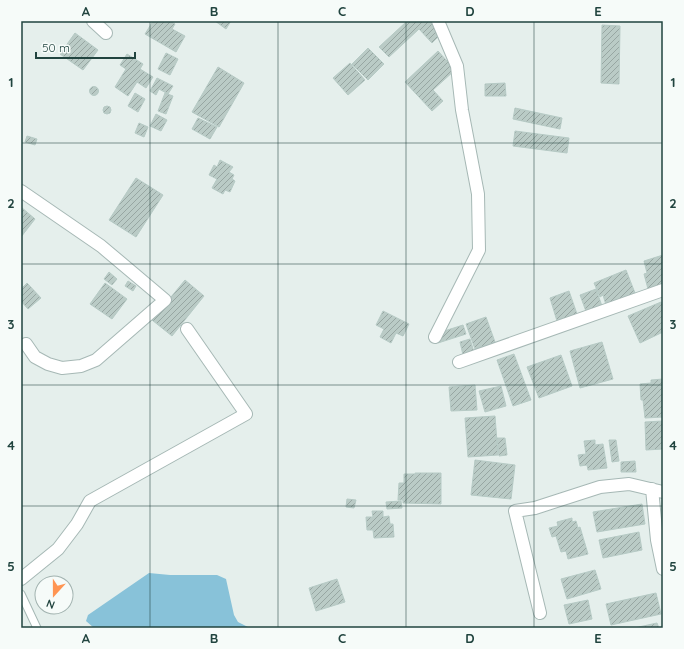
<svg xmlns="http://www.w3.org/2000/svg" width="684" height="649" viewBox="0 0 684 649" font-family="Quicksand,sans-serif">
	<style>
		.water { fill: #88c2d9 }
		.building { fill: url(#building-hatch); stroke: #b6cac5 }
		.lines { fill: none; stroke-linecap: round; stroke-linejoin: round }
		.lane-casing { stroke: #a6b8b5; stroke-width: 9 }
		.street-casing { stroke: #a6b8b5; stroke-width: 14 }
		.lane { stroke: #fff; stroke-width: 7 }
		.street { stroke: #fff; stroke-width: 12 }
		.grid { fill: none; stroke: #21443f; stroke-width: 1; stroke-opacity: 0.55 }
		.neatline { fill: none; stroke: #21443f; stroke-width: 1.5 }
		.grid-label { font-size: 13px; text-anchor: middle; font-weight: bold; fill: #21443f }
	</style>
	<defs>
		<pattern id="building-hatch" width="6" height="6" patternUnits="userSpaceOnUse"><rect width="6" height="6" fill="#bacbc6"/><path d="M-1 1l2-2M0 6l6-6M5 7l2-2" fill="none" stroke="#97a6a2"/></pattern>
	</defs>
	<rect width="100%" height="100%" fill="#e5efec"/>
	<path class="water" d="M149,573L170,575H217L226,579L234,615L238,622L250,628H94L86,621L88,615Z"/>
	<path class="building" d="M153,21H170L175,24L172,29L185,36L176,52L145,34Z
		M215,21H231L226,29Z
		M409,21H429L441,34L432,43L419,29L389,57L379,47L406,22L407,23Z
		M602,25L620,26L619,84L601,83Z
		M75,33L98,50L83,70L60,54Z
		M368,48L384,64L368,80L352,64Z
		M438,51L455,70L433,90L443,101L432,111L405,82Z
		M166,53L178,59L170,75L158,69Z
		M127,54L143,64L140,69L153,77L146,88L137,82L128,96L115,87L126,69L120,65Z
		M350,63L365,80L348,95L333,78Z
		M218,67L244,83L219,127L192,112Z
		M157,78L173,86L168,94L159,89L156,95L150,91Z
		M505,83L506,96H485V84Z
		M89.5 91a4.5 4.5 0 1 1 9 0a4.5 4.5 0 1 1-9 0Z
		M135,93L145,99L138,112L128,106Z
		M165,93L173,96L166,114L158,111Z
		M103 110a4 4 0 1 1 8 0a4 4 0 1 1-8 0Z
		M515,108L562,118L560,129L513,119Z
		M156,114L167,120L161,131L150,126Z
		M198,118L217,127L210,139L192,129Z
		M139,123L148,127L144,137L135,133Z
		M515,131L569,138L567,153L513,146Z
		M27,136L37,139L35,145L25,142Z
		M220,160L233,167L229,172L234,175L232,179L235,181L230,192L225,190L223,194L212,188L217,179L209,175L214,165L217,167Z
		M136,178L163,195L136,237L109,220Z
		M21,207L35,219L21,237Z
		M663,255V285L648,289L644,274L647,273L644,261Z
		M626,270L635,293L606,305L603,295L600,297L594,283Z
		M109,272L117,279L112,285L104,279Z
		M185,280L204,296L172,336L152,320Z
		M128,281L136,286L133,291L125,286Z
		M27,283L41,298L28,309L21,301V289Z
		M105,283L127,299L112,319L90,304Z
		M596,289L603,309L587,314L580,295Z
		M569,291L577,314L557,321L550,298Z
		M661,302L663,305V332L640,343L628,316Z
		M383,311L409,324L403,336L396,333L391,343L380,337L384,329L376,325Z
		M486,317L495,342L475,349L466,324Z
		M463,325L466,334L438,343L435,334Z
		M470,339L474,352L463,355L460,342Z
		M602,342L613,379L580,388L570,351Z
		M514,354L531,400L513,406L497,360Z
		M561,355L572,386L539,398L527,367Z
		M663,379V417L645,418L643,400H641L640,384L651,383V380Z
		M475,385L477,410L451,411L449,387Z
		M501,386L506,406L485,412L479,391Z
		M495,416L498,455L468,457L465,418Z
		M663,421V449L646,450L645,422Z
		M497,438H505L507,455L499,456Z
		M595,440V445L603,444L607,468L588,470L587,465L580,466L578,455L586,454L584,441Z
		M609,440H616L619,461L612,462Z
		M475,460L515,465L511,499L471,495Z
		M635,461L636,472H621V462Z
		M415,473H441V504L403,503V500H398L399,483H404V474H415Z
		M347,499L356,500L354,508L346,507Z
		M401,501L402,508L387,509L386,502Z
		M642,504L645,524L597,532L593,512Z
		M372,511H383V517L389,516L390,524H393L394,537L374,538L373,530H367L366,517H373Z
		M572,518V522L576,521L578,528L580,527L588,554L568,559L566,551L561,552L556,536L552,537L549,528L558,526L557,522Z
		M639,532L642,550L603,558L599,540Z
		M595,570L601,589L567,599L561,579Z
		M337,579L345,602L316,611L309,588Z
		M656,593L661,614L611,625L606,604Z
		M588,600L592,619L569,624L564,605Z
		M657,623L659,628H634Z"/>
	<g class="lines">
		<defs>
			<path id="lane" d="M21,594L37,628"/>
			<path id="street" d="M93,21L106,33
				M21,191L101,246L165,300L96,360L81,366L62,368L48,364L35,357L26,344
				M435,337L479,250L478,194L462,110L457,66L438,21
				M459,362L663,290
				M652,489L657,540L663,569
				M21,579L58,549L77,524L90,501L246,414L187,329
				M540,613L515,511L535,508L600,487L629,484L663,492"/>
		</defs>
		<use href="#lane" class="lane-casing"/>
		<use href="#street" class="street-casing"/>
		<use href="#lane" class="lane"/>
		<use href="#street" class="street"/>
	</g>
	<path class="grid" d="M150,21V628M278,21V628M406,21V628M534,21V628M21,143H663M21,264H663M21,385H663M21,506H663"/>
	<rect width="684" height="649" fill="none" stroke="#f6fbf9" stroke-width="44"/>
	<g transform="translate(54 595) rotate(201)"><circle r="19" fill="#f6fbf9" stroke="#a1b2af"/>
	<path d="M0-3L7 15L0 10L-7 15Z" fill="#ff9553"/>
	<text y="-6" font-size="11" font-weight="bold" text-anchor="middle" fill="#21443f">N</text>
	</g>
	<path d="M36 52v6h99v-6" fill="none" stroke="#21443f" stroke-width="2"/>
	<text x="42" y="52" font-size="12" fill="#21443f" stroke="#f6fbf9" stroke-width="3" paint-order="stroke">50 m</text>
	<rect x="22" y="22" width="640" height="605" class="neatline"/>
	<g class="grid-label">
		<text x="86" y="16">A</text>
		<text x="214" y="16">B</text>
		<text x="342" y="16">C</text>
		<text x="470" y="16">D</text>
		<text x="598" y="16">E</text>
		<text x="11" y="87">1</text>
		<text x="673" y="87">1</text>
		<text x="11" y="208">2</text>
		<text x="673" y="208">2</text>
		<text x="11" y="329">3</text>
		<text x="673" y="329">3</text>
		<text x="11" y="450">4</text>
		<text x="673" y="450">4</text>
		<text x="11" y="571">5</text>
		<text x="673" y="571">5</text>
		<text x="86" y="643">A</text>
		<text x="214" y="643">B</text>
		<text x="342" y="643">C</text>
		<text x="470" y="643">D</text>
		<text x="598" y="643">E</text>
	</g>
</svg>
